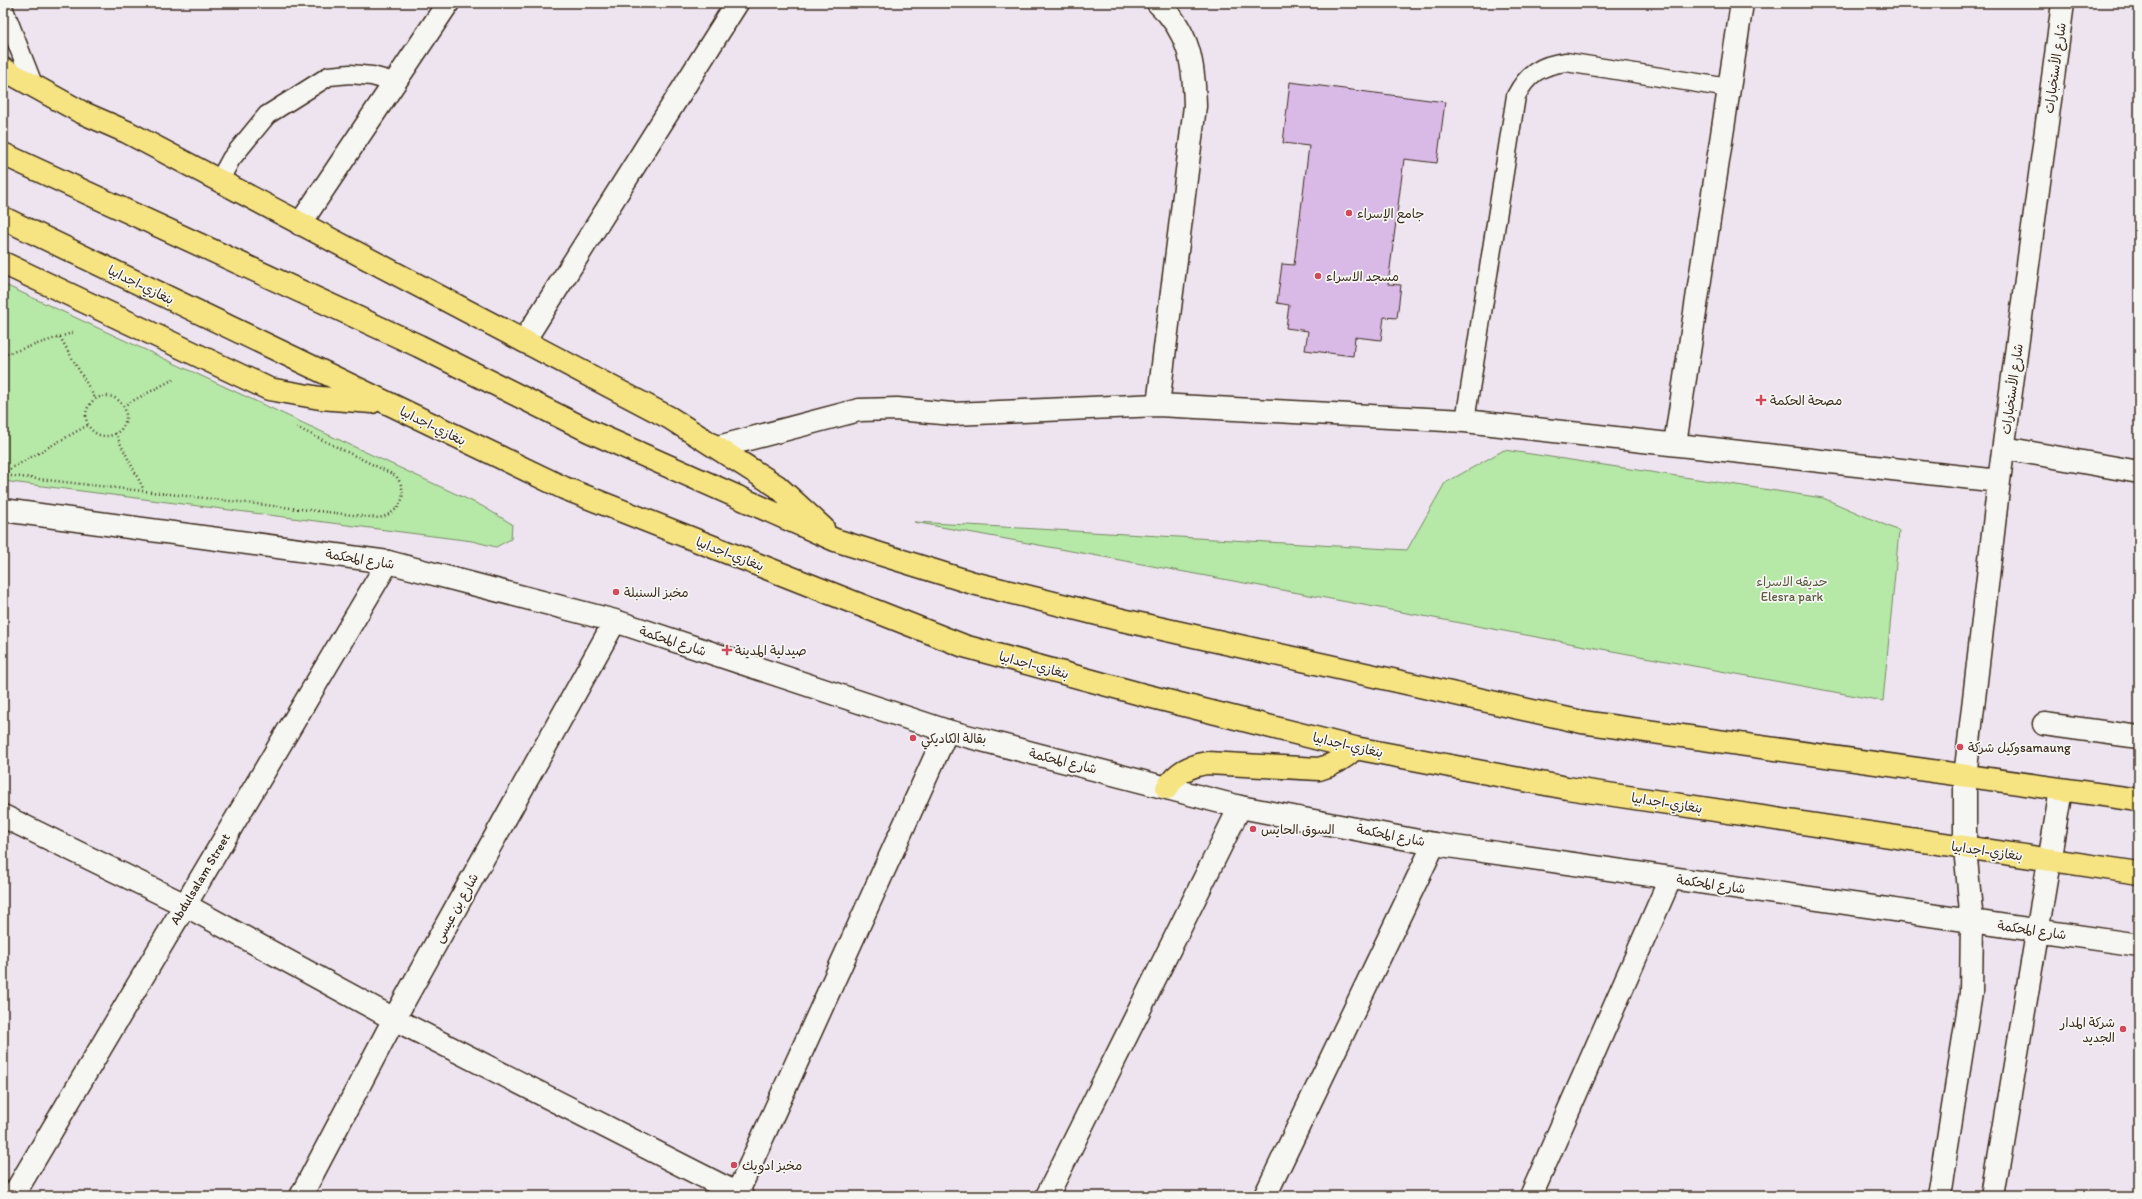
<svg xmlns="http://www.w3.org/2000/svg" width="2142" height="1199" viewBox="0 0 2142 1199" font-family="Itim,'Playpen Sans Arabic',sans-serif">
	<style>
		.green { fill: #b6e8a8; stroke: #788963 }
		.building { fill: #d9bae7; stroke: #3b2a1e }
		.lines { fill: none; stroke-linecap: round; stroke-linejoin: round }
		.lane-casing { stroke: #3b2a1e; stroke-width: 21 }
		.street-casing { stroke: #3b2a1e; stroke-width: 25 }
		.secondary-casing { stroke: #3b2a1e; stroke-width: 25 }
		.highway-casing { stroke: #3b2a1e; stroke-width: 25 }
		.path { stroke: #3b2a1e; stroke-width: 2.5; stroke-dasharray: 1 3; stroke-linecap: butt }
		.lane { stroke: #f6f6f2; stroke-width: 18 }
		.street { stroke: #f6f6f2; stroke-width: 22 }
		.secondary { stroke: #f6f6f2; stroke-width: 22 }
		.highway { stroke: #f6e381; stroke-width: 22 }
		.poi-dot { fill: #d1495b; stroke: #f6f6f2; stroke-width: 1.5 }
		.labels { text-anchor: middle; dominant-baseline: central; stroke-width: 3.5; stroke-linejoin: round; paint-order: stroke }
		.street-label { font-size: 13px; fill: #3b2a1e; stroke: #f6f6f2 }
		.poi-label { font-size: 13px; fill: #3b2a1e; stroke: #f6f6f2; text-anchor: start }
		.park-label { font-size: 13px; fill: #5a5a40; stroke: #f6f6f2 }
	</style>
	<rect width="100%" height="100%" fill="#ede4ef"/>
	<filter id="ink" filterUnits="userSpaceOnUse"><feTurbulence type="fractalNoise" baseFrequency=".025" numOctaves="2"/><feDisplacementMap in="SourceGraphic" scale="8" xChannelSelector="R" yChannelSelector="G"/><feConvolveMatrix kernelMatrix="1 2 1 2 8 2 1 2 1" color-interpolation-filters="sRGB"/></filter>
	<g filter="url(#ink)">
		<path class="green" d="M3,284L482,506L512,524L511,539L496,547L472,541L3,481Z
			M1504,450L1823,498L1899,531L1883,701L914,522L1407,550L1445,483Z"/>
		<path class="building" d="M1290,82L1445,102L1437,163L1404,159L1388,284L1401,285L1397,318L1384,317L1381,340L1355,337L1353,356L1305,350L1308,331L1286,328L1289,305L1277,303L1282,264L1294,265L1309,146L1283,143Z"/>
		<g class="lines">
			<defs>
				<path id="lane" d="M3,7L33,84
					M219,181L231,159L267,115L329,76L350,74L372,76L394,82
					M1465,421L1516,96C1527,74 1541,65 1566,62L1729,88"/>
				<path id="street" d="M300,224L448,3
					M524,341L737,3
					M1158,405L1195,106C1194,65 1190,32 1158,3
					M1675,444L1742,3
					M718,447L859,410L897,409L953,414L1158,405L1465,421L1999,481
					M2004,448L2139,472
					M2044,724L2139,737
					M1965,777L1999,481L2063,3
					M3,816L185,905L394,1019L742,1196
					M13,1196L388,562
					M736,1196L947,731
					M1047,1196L1240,807
					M1265,1196L1434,844
					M1531,1196L1670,879"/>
				<path id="secondary" d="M3,510L388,562L615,621L947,731L1240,807L1434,844L2139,945
					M301,1196L394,1019L615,621
					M1939,1196L1971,993L1972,922L1965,848V777
					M1993,1196L2061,790"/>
				<path id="highway" d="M3,69L81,112L127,132L670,418L777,486L823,528
					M3,154L419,346L589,431L835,540L973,583L1122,620L1582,722L2139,800
					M3,218L564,488L964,646L1144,695L1355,748L1567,788L2139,873
					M3,263L269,389L320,398L372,402
					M1167,788C1177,772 1189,766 1207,763L1319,769C1334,765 1344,759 1355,748"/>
			</defs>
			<use href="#lane" class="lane-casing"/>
			<use href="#street" class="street-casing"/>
			<use href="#secondary" class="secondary-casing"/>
			<use href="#highway" class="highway-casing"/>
			<path class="path" d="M60,337L95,398
				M3,355L75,332
				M86 416a20 20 0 1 1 40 0a20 20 0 1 1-40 0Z
				M123,406L174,379
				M115,433L144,490
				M3,473L88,425
				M3,475L379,518C401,512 410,495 396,476L296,427"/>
			<use href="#lane" class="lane"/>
			<use href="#street" class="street"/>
			<use href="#secondary" class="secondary"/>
			<use href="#highway" class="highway"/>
		</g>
	</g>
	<g class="poi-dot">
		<circle cx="1349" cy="213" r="4"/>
		<circle cx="1318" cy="276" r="4"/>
		<path d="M1759 394h4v4h4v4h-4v4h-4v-4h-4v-4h4z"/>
		<circle cx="616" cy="592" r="4"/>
		<path d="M725 644h4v4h4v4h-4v4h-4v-4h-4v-4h4z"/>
		<circle cx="913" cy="738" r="4"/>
		<circle cx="1960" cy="747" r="4"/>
		<circle cx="1253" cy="829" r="4"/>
		<circle cx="2123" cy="1029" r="4"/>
		<circle cx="734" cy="1165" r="4"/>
	</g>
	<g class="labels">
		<g class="street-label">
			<text transform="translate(2055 68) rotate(-82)">شارع الأستخبارات</text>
			<text transform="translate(141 285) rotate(26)">بنغازي-اجدابيا</text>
			<text transform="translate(2012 389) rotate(-82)">شارع الأستخبارات</text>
			<text transform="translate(433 426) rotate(26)">بنغازي-اجدابيا</text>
			<text transform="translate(730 554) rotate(21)">بنغازي-اجدابيا</text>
			<text transform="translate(360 559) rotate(9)">شارع المحكمة</text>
			<text transform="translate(673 641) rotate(18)">شارع المحكمة</text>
			<text transform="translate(1034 665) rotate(15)">بنغازي-اجدابيا</text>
			<text transform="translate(1348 745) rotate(13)">بنغازي-اجدابيا</text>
			<text transform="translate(1063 761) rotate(14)">شارع المحكمة</text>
			<text transform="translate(1667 803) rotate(9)">بنغازي-اجدابيا</text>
			<text transform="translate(1391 835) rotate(11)">شارع المحكمة</text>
			<text transform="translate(1987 851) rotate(8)">بنغازي-اجدابيا</text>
			<text transform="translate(200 879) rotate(-59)">Abdulsalam Street</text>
			<text transform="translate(1711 884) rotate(8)">شارع المحكمة</text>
			<text transform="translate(456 908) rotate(-61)">شارع بن عيسى</text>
			<text transform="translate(2032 930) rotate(8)">شارع المحكمة</text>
		</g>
		<g class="poi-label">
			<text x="1357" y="213">جامع الإسراء</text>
			<text x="1326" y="276">مسجد الاسراء</text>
			<text x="1770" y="400">مصحة الحكمة</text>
			<text x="624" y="592">مخبز السنبلة</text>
			<text x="735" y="650">صيدلية المدينة</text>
			<text x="921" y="738">بقالة الكاديكي</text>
			<text x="1968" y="747">وكيل شركةsamaung</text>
			<text x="1261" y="829">السوق الحايس</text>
			<text x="2115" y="1022" text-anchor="end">شركة المدار<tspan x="2115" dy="15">الجديد</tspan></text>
			<text x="742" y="1165">مخبز ادويك</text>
		</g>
		<g class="park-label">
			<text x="1792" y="581">حديقه الاسراء<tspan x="1792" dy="15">Elesra park</tspan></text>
		</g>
	</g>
	<rect width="2142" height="1199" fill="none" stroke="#f6f6f2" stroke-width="16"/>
	<rect x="8" y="8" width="2126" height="1183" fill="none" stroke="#3b2a1e" stroke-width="1.5" filter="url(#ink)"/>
</svg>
